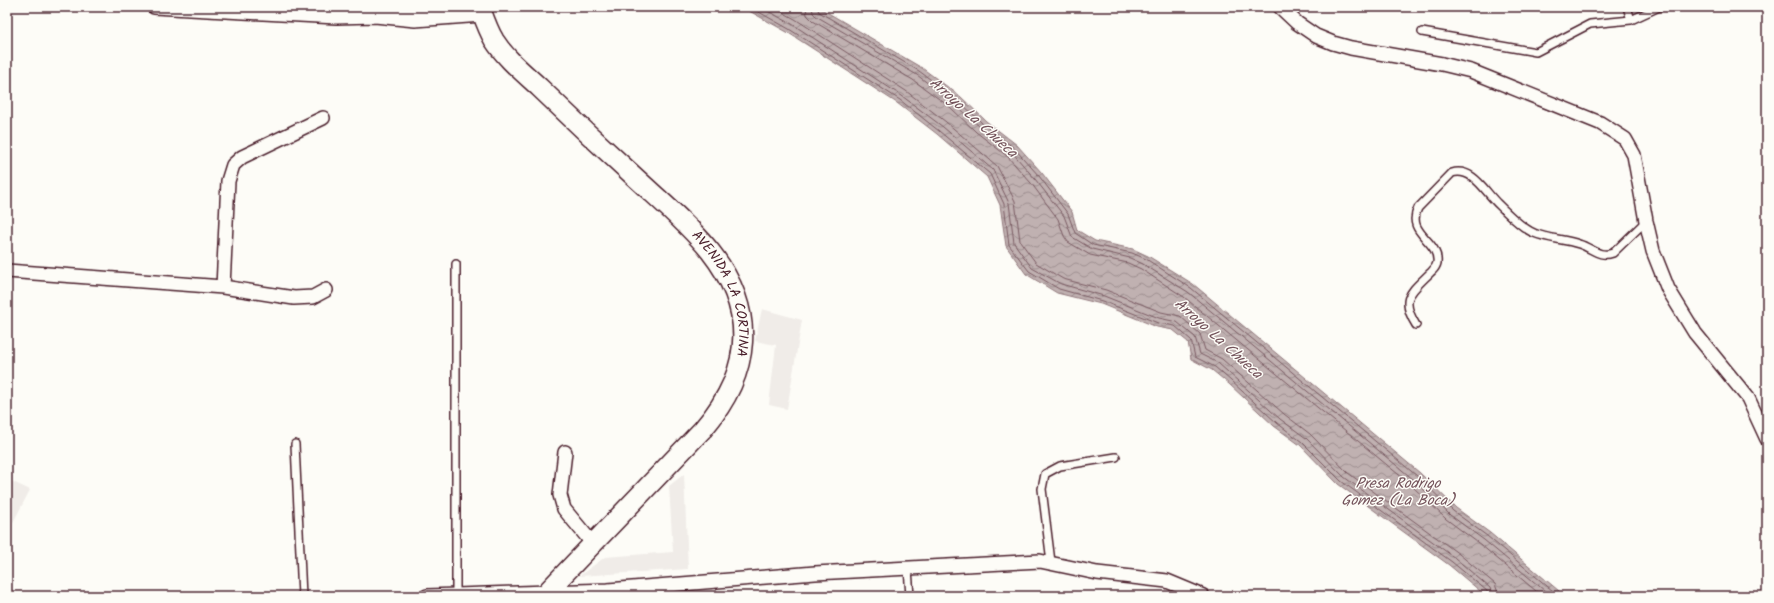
<svg xmlns="http://www.w3.org/2000/svg" width="1774" height="603" viewBox="0 0 1774 603" font-family="Kalam,sans-serif">
	<style>
		.built { fill: #f0ece8 }
		.green { fill: url(#green-dots); stroke: #967e82 }
		.water { fill: url(#water-waves); stroke: #91777b }
		.lines { fill: none; stroke-linecap: round; stroke-linejoin: round }
		.shore { stroke: #795961; stroke-width: 1 }
		.lane-casing { stroke: #4a1f2b; stroke-width: 10 }
		.street-casing { stroke: #4a1f2b; stroke-width: 16 }
		.secondary-casing { stroke: #4a1f2b; stroke-width: 22 }
		.lane { stroke: #fdfcf7; stroke-width: 7 }
		.street { stroke: #fdfcf7; stroke-width: 13 }
		.secondary { stroke: #fdfcf7; stroke-width: 19 }
		.labels { text-anchor: middle; dominant-baseline: central; stroke-width: 3; stroke-linejoin: round; paint-order: stroke }
		.street-label { font-size: 14px; fill: #4a1f2b; stroke: #fdfcf7 }
		.water-label { font-size: 15px; font-style: italic; fill: #73525a; stroke: #fdfcf7 }
	</style>
	<defs>
		<pattern id="green-dots" width="8" height="8" patternUnits="userSpaceOnUse"><rect width="8" height="8" fill="#e3dcda"/><path d="M2 2h.1M6 6h.1" fill="none" stroke="#c4bcbb" stroke-width="1.8" stroke-linecap="round"/></pattern>
		<pattern id="water-waves" width="16" height="10" patternUnits="userSpaceOnUse"><rect width="16" height="10" fill="#c0b1b1"/><path d="M0 5q4-4 8 0t8 0" fill="none" stroke="#9e8f90"/></pattern>
	</defs>
	<rect width="100%" height="100%" fill="#fdfcf7"/>
	<filter id="ink" filterUnits="userSpaceOnUse"><feTurbulence type="fractalNoise" baseFrequency=".025" numOctaves="2"/><feDisplacementMap in="SourceGraphic" scale="8" xChannelSelector="R" yChannelSelector="G"/><feConvolveMatrix kernelMatrix="1 2 1 2 8 2 1 2 1" color-interpolation-filters="sRGB"/></filter>
	<g filter="url(#ink)">
		<path class="built" d="M762,309L802,320L787,409L769,405L776,345L755,341Z
			M684,474L688,569L579,576L605,557L673,552L669,486Z
			M7,479L30,490L9,530L7,564Z"/>
		<path class="green" d="M154,7H390L395,20Z"/>
		<path class="water" d="M742,7H818L922,68L960,96L986,121L1017,145L1042,173L1072,212L1077,230L1095,241L1133,249L1148,256L1193,284L1420,473L1456,508L1490,533L1565,596H1486L1449,565L1338,484L1300,445L1274,426L1229,384L1212,370L1191,359L1188,342L1173,330L1157,327L1101,304L1057,293L1026,274L1006,246L1000,205L987,177L937,134L897,103L787,32Z"/>
		<g class="lines">
			<path class="shore" d="M750,7L789,29L900,100L939,131L990,174L1004,204L1009,245L1029,271L1059,289L1102,301L1158,323L1175,326L1191,340L1195,357L1215,367L1231,381L1277,423L1302,442L1341,481L1452,562L1487,591L1488,596
				M760,7L792,24L902,96L943,127L993,170L1009,203L1014,243L1032,268L1061,284L1104,296L1159,318L1177,322L1195,337L1200,354L1218,363L1280,419L1306,438L1344,477L1455,558L1490,588L1493,596
				M773,7L795,19L906,91L946,122L997,166L1015,201L1020,241L1036,263L1063,279L1106,290L1161,312L1180,316L1200,334L1205,350L1222,359L1284,414L1310,434L1348,473L1459,554L1495,584L1499,596
				M806,7L807,15L813,21L913,80L950,107L976,132L1007,156L1031,183L1058,219L1064,236L1068,242L1090,255L1128,263L1141,269L1184,297L1410,484L1446,519L1481,545L1542,596
				M812,7L813,13L816,16L917,75L954,103L980,127L1011,151L1035,179L1064,216L1072,237L1092,249L1130,258L1143,264L1188,292L1414,480L1450,515L1484,540L1551,596
				M817,7L819,12L919,71L957,99L983,124L1014,148L1039,176L1068,214L1075,233L1093,245L1132,253L1146,259L1191,288L1417,476L1453,511L1487,536L1559,596"/>
			<defs>
				<path id="lane" d="M1627,7L1631,20
					M1422,32L1536,52L1590,24L1631,20L1659,7
					M456,264V594
					M1416,325C1399,298 1411,292 1430,273C1433,270 1436,268 1437,263C1440,240 1405,234 1418,208L1452,173C1473,167 1485,192 1498,204C1507,213 1523,229 1534,233C1548,239 1564,239 1579,244C1592,248 1599,258 1613,253L1646,221
					M295,444L302,596
					M1051,562L1042,489L1045,474L1060,466L1116,457
					M908,569L910,596"/>
				<path id="street" d="M154,7L336,17L375,16L415,20L482,15
					M388,7L403,9L464,7
					M1280,7L1297,23L1316,36L1333,43L1351,48L1442,64L1471,71L1600,123L1625,139L1634,155L1646,221L1653,251L1668,289L1695,333L1748,398L1767,439
					M7,271L223,287L294,298L313,297L326,290
					M223,287L228,181L233,165L242,157L323,118
					M565,452L560,495L564,509L593,544
					M427,596L608,590L815,573L1040,561L1097,573L1167,581L1203,596"/>
				<g id="secondary">
					<path id="s1" d="M480,7C484,18 488,30 494,40C506,59 524,73 540,88C572,119 604,149 637,179C662,202 689,225 710,251C758,312 751,373 703,429L543,596"/>
				</g>
			</defs>
			<use href="#lane" class="lane-casing"/>
			<use href="#street" class="street-casing"/>
			<use href="#secondary" class="secondary-casing"/>
			<use href="#lane" class="lane"/>
			<use href="#street" class="street"/>
			<use href="#secondary" class="secondary"/>
		</g>
	</g>
	<g class="labels">
		<g class="street-label">
			<text stroke="none"><textPath href="#s1" startOffset="383">AVENIDA LA CORTINA</textPath></text>
		</g>
		<g class="water-label">
			<text transform="translate(973 118) rotate(42)">Arroyo La Chueca</text>
			<text transform="translate(1218 339) rotate(42)">Arroyo La Chueca</text>
			<text x="1398" y="484">Presa Rodrigo<tspan x="1398" dy="17">Gomez (La Boca)</tspan></text>
		</g>
	</g>
	<rect width="1774" height="603" fill="none" stroke="#fdfcf7" stroke-width="24"/>
	<rect x="12" y="12" width="1750" height="579" fill="none" stroke="#4a1f2b" stroke-width="1.5" filter="url(#ink)"/>
</svg>
